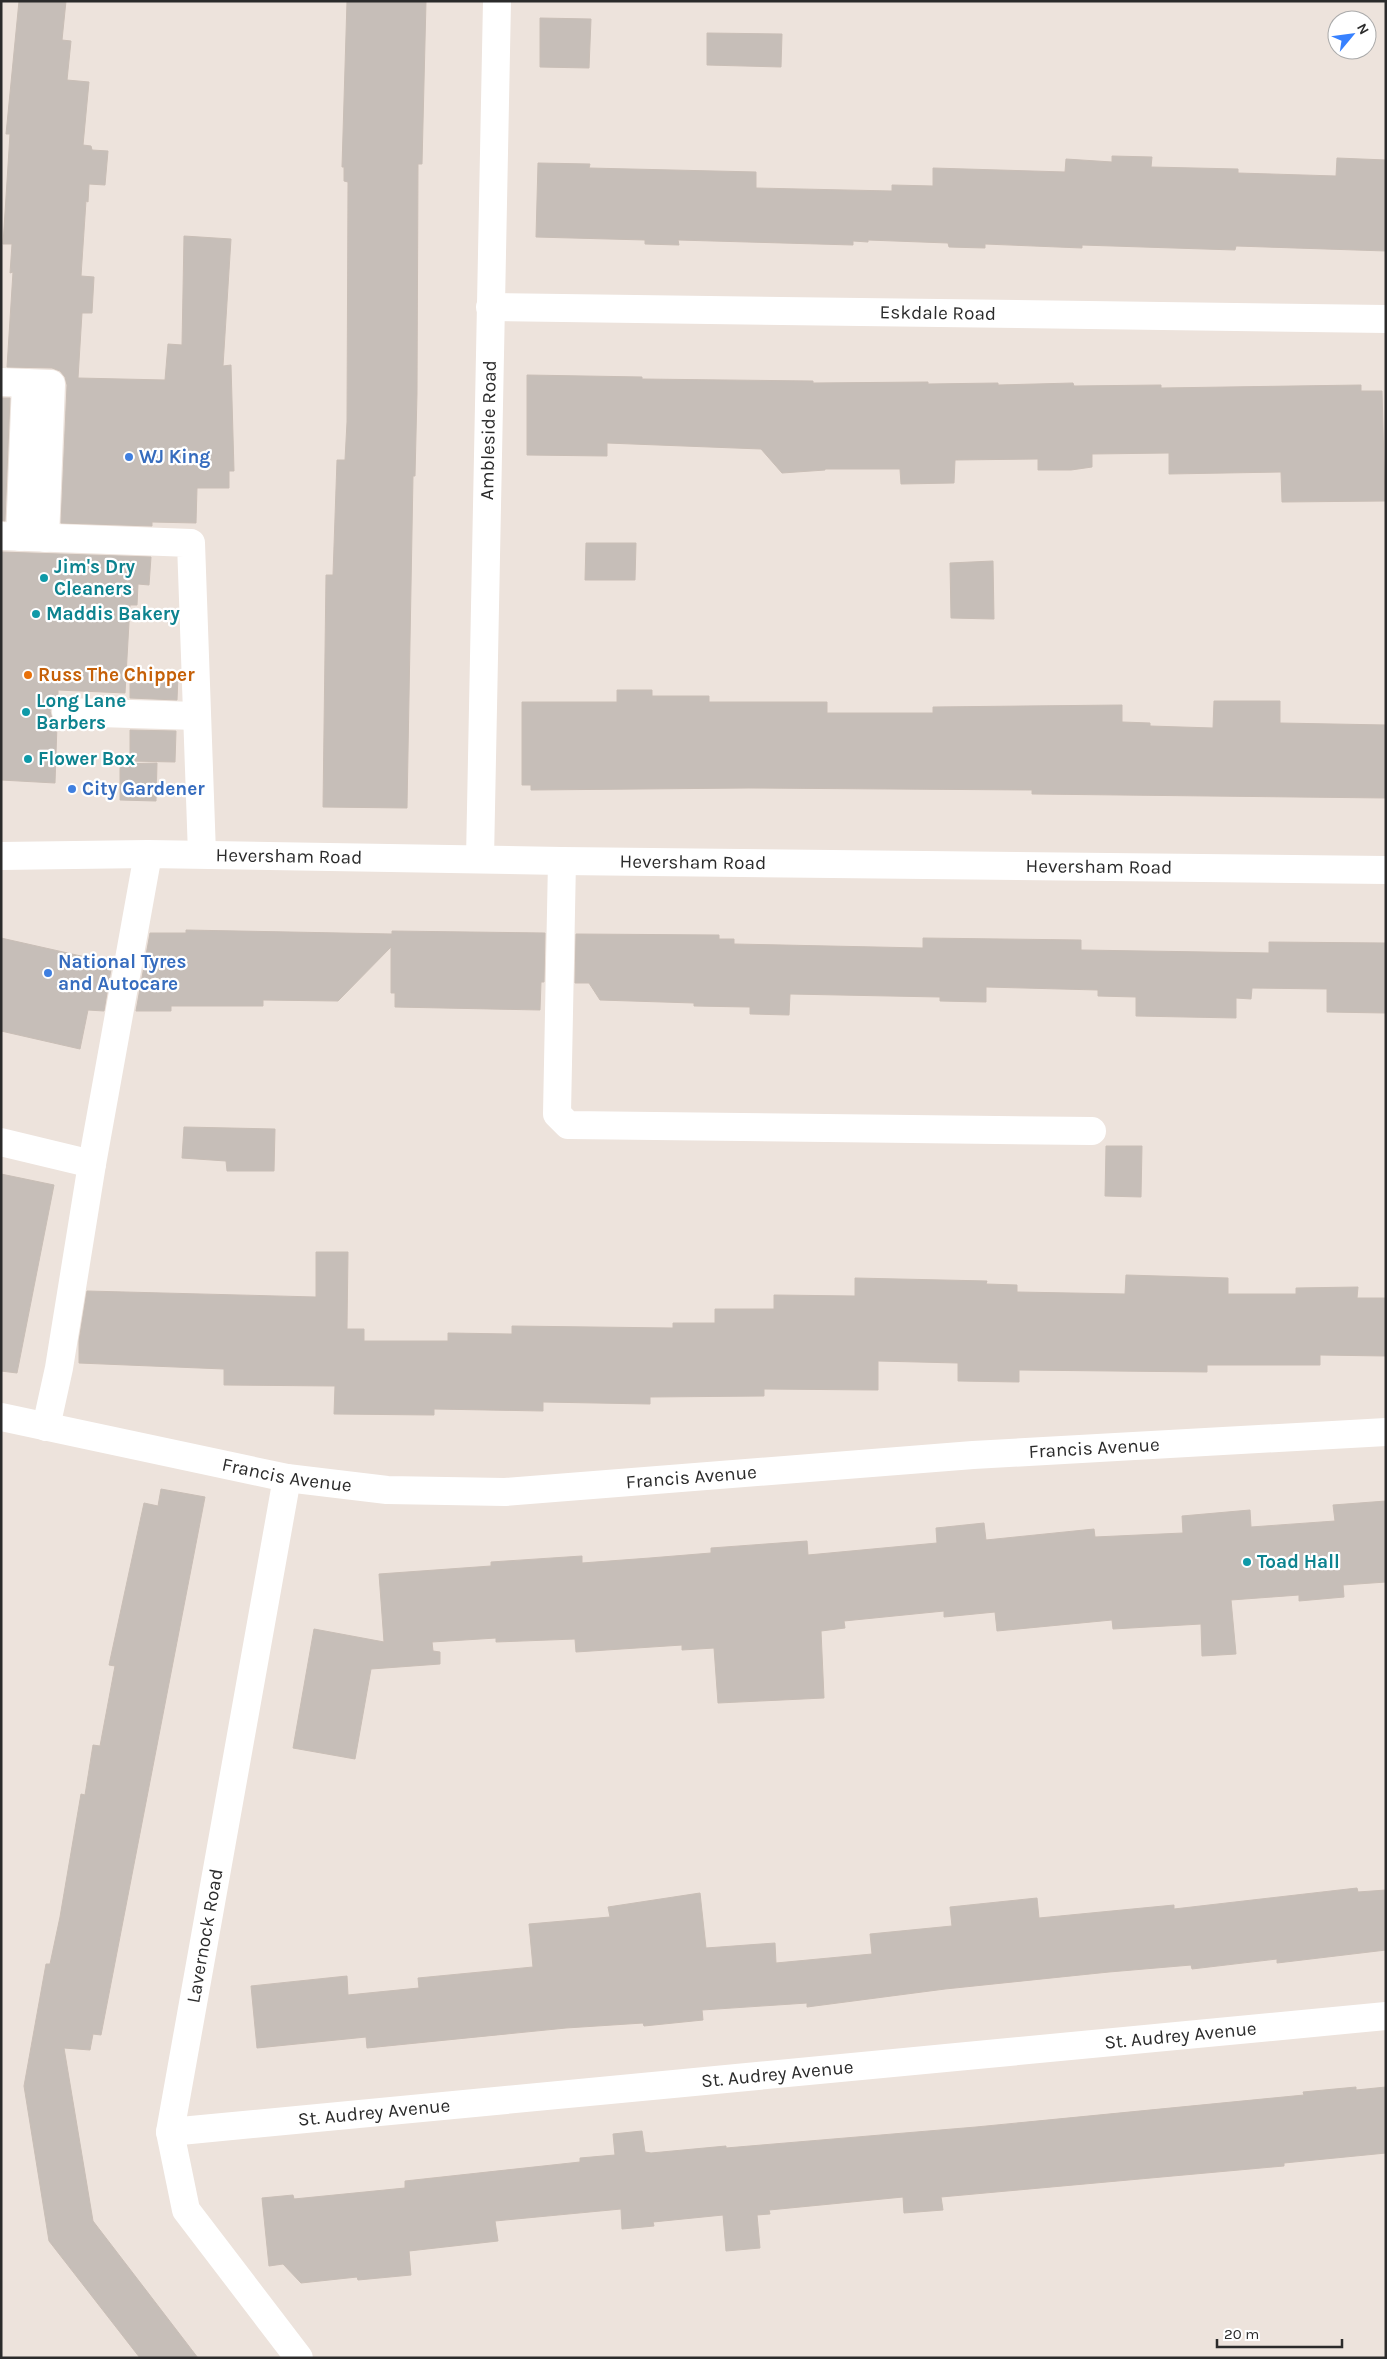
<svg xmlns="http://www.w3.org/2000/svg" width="1387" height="2359" viewBox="0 0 1387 2359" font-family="Karla,sans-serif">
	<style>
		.building { fill: #c6beb8; stroke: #c9beb6 }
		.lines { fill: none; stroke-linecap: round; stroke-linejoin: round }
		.minor { stroke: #fff; stroke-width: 28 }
		.shop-dot { fill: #3f7fe0; stroke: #fff; stroke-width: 2 }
		.culture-dot { fill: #0f9aa8; stroke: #fff; stroke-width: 2 }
		.food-dot { fill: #e8710a; stroke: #fff; stroke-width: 2 }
		.labels { text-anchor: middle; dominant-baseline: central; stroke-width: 4.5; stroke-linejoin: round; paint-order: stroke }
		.street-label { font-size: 19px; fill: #2b2b2b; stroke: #fff }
		.shop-label { font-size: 19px; font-weight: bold; fill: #366cbe; stroke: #fff; text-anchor: start }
		.culture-label { font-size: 19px; font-weight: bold; fill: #0d838f; stroke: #fff; text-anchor: start }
		.food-label { font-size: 19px; font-weight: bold; fill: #c56008; stroke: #fff; text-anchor: start }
	</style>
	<rect width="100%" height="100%" fill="#ede3dc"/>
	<path class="building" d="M19,1H66L62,40L71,41L67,80L89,82L83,145L91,146L92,150L108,151L105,185L89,184L88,202L86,201L81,276L94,277L92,313H82L78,378L165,380L168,344L182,345L184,236L231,239L223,366L231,365L234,471H229V488H197L196,523L152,522V526L61,523L67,385L65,377L60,371L52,368L7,367L13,272L10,273L12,244H3L10,134H6Z
		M347,1H426L422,164H418L417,393L415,476H413L407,808L323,807L326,575H333L337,460H345L347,422L348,182L344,181V167H342Z
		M540,18L591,19L589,68L540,67Z
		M707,33L782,34L781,67L707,65Z
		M1112,156L1152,157L1151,167L1238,169V173L1336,176L1337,158L1386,160V251L1236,246L1235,250L1082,245V248L985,244V248L949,247L948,243L868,240V242L853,241V245L678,240L679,245L645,244V240L536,237L538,163L590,164L589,168L756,172V188L892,191V185L933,186V168L1065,172L1066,159L1112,162Z
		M527,375L642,377V379L813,381V383L928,382V384L998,383V385L1073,383L1074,386L1161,385V388L1361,385V391H1382L1385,501L1282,502L1281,472L1169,474V453L1092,454V467L1071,470H1038V459L955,460L954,483L901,484L900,469H825V470L782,473L761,449L607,443V456L527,455Z
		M1,398H10L5,521L1,520Z
		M586,543H636L635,580H585Z
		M1,552L151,557L149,585L138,584L137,605H130L125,693L58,690V699L53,704L50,711L52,719L57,725L55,783L1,780Z
		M993,561L994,619L951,618L950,563Z
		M130,674L178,676L177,700L130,698Z
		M617,690H652V696H709V702H827V713H933V707L1122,705V722L1150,723V726L1213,728L1214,701H1280V723L1386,725V798L1032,794V790L748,788L531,790V785H522V702H617Z
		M130,730L176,731L175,762L130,761Z
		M157,763L156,801L120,800V764Z
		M186,930L392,934V931L545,933L544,982H541L540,1010L395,1007V993H391V947L338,1001L263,1000V1006H171V1011H136L150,933H186Z
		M576,934L719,935V939H734V944L923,948V938L1081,940V950L1269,953V942L1386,943V1013L1327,1012V989L1252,988L1251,999L1236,998V1018L1136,1016V997L1098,996V990L986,987V1002L940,1001V997L790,994L789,1015L750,1014V1007L694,1006V1003L600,1000L589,983H575Z
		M1,938L112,963L104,1011L88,1010L80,1049L1,1031Z
		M184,1127L275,1129L274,1171H227L226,1161L182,1158Z
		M1106,1146H1142L1141,1197L1105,1196Z
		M1,1174L54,1185L17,1373L1,1371Z
		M316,1252H348L347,1329H364V1341H448V1333L512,1334V1326L673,1328V1323H715V1309H774V1295L855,1296V1278L987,1281L986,1284L1017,1285V1292L1125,1294L1126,1275L1228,1278V1294H1296V1288L1358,1287L1357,1298H1386V1356L1320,1355V1365H1207V1372L1019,1370V1382L958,1381V1363L878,1361V1390L764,1389V1396L650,1397V1404L543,1402V1411L434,1409V1415L334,1414L335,1386L224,1385V1369L79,1363V1341L87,1291L316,1297Z
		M161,1489L205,1497L101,2035L93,2034L90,2050L64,2048L93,2221L198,2358H140L49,2241L24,2086L46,1964H50L60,1917L81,1794L85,1795L93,1745L100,1746L115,1666L109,1665L144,1503L158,1506Z
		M1386,1501V1582L1343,1585L1344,1597L1299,1601V1595L1231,1600L1236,1654L1202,1656L1201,1624L1113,1629L1112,1620L997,1631L995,1612L944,1617V1611L844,1621L845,1628L821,1631L824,1698L718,1703L714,1648L682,1650V1645L576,1652L575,1639L496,1642V1638L432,1642L433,1651L440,1652V1664L371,1669L355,1759L293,1748L314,1629L384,1642L379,1574L491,1566V1562L582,1556V1563L650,1558L711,1553V1548L807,1541L808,1555L937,1543L936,1528L984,1523L986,1540L1094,1529L1095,1537L1183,1533L1182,1516L1250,1510L1251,1527L1335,1521L1333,1505Z
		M1357,1888L1358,1892L1386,1890V1950L1277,1963V1959L1192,1969L1191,1965L1109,1972L945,1989L807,2007V2003L702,2010L703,2020L644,2026L643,2023L566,2028L367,2048L366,2037L257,2048L251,1986L347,1976L348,1995L419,1988L418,1978L533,1967L529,1924L610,1917L608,1907L700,1893L706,1948L775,1943L776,1963L872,1954L870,1934L952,1926L950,1907L1037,1898L1039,1918L1174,1905V1909Z
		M1356,2087V2090L1386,2087V2153L1284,2163V2166L1261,2168L941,2197L943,2210L904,2213L903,2197L769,2210L770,2214L757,2215L760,2248L726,2251L723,2215L653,2222L654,2226L622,2229L621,2209L495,2221L498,2241L409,2251L411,2275L358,2280L357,2277L301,2283L283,2264L269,2266L262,2198L293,2195L294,2199L405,2188V2181L580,2162V2158L615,2155L613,2134L642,2131L645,2152L651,2153L726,2146V2148L976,2127L1304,2095L1303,2092Z"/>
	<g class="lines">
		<g class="minor">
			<path id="s1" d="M490,307L1386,319"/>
			<path d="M1,382L51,384L45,538"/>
			<path d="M1,536L191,543L202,854"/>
			<path d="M20,537L26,383"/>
			<path d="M66,712L197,716"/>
			<path id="s2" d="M1,856L148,854L562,861L1386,870"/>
			<path id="s3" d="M480,859L497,1"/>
			<path d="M562,861L557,1114L568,1125L1092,1131"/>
			<path d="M1,1142L92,1164"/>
			<path id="s4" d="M1,1417L287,1478L387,1490L505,1492L973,1455L1386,1432"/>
			<path d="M46,1427L59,1368L92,1164L148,854"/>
			<path d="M287,1478L170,2132L186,2210L299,2358"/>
			<path id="s5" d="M170,2132L1386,2016"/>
		</g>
	</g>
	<g class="shop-dot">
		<circle cx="129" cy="457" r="5"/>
		<circle cx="72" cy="789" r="5"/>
		<circle cx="48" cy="973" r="5"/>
	</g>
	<g class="culture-dot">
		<circle cx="44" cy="578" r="5"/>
		<circle cx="36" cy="614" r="5"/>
		<circle cx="26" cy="712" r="5"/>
		<circle cx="28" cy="759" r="5"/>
		<circle cx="1247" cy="1562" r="5"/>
	</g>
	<circle class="food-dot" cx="28" cy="675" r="5"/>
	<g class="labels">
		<g class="street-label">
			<text stroke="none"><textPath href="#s1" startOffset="448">Eskdale Road</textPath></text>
			<text stroke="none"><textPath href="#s3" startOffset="429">Ambleside Road</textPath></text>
			<text stroke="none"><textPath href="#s2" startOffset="288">Heversham Road</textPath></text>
			<text stroke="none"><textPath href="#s2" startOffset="692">Heversham Road</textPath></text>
			<text stroke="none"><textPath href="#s2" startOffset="1098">Heversham Road</textPath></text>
			<text stroke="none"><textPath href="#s4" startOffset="1102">Francis Avenue</textPath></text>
			<text stroke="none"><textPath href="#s4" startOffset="292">Francis Avenue</textPath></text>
			<text stroke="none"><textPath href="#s4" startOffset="698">Francis Avenue</textPath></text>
			<text transform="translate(205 1936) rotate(-80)">Lavernock Road</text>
			<text stroke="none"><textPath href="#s5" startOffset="1015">St. Audrey Avenue</textPath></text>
			<text stroke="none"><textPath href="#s5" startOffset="610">St. Audrey Avenue</textPath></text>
			<text stroke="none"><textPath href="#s5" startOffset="205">St. Audrey Avenue</textPath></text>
		</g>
		<g class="shop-label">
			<text x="139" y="457">WJ King</text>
			<text x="82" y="789">City Gardener</text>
			<text x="58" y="962">National Tyres<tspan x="58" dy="22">and Autocare</tspan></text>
		</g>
		<g class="culture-label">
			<text x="54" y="567">Jim's Dry<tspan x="54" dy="22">Cleaners</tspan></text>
			<text x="46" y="614">Maddis Bakery</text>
			<text x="36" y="701">Long Lane<tspan x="36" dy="22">Barbers</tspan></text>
			<text x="38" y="759">Flower Box</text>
			<text x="1257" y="1562">Toad Hall</text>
		</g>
		<g class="food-label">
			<text x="38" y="675">Russ The Chipper</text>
		</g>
	</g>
	<rect width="1387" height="2359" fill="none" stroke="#2b2b2b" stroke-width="5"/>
	<g transform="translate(1352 35) rotate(61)"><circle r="24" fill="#ffffff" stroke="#aaaaaa"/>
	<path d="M0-4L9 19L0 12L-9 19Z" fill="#3781ff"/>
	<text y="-8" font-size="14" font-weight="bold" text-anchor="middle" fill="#2b2b2b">N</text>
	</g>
	<path d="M1217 2339v8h125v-8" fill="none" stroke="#2b2b2b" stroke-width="2.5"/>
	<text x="1224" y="2339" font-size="15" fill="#2b2b2b" stroke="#ffffff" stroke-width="4" paint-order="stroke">20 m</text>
</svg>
